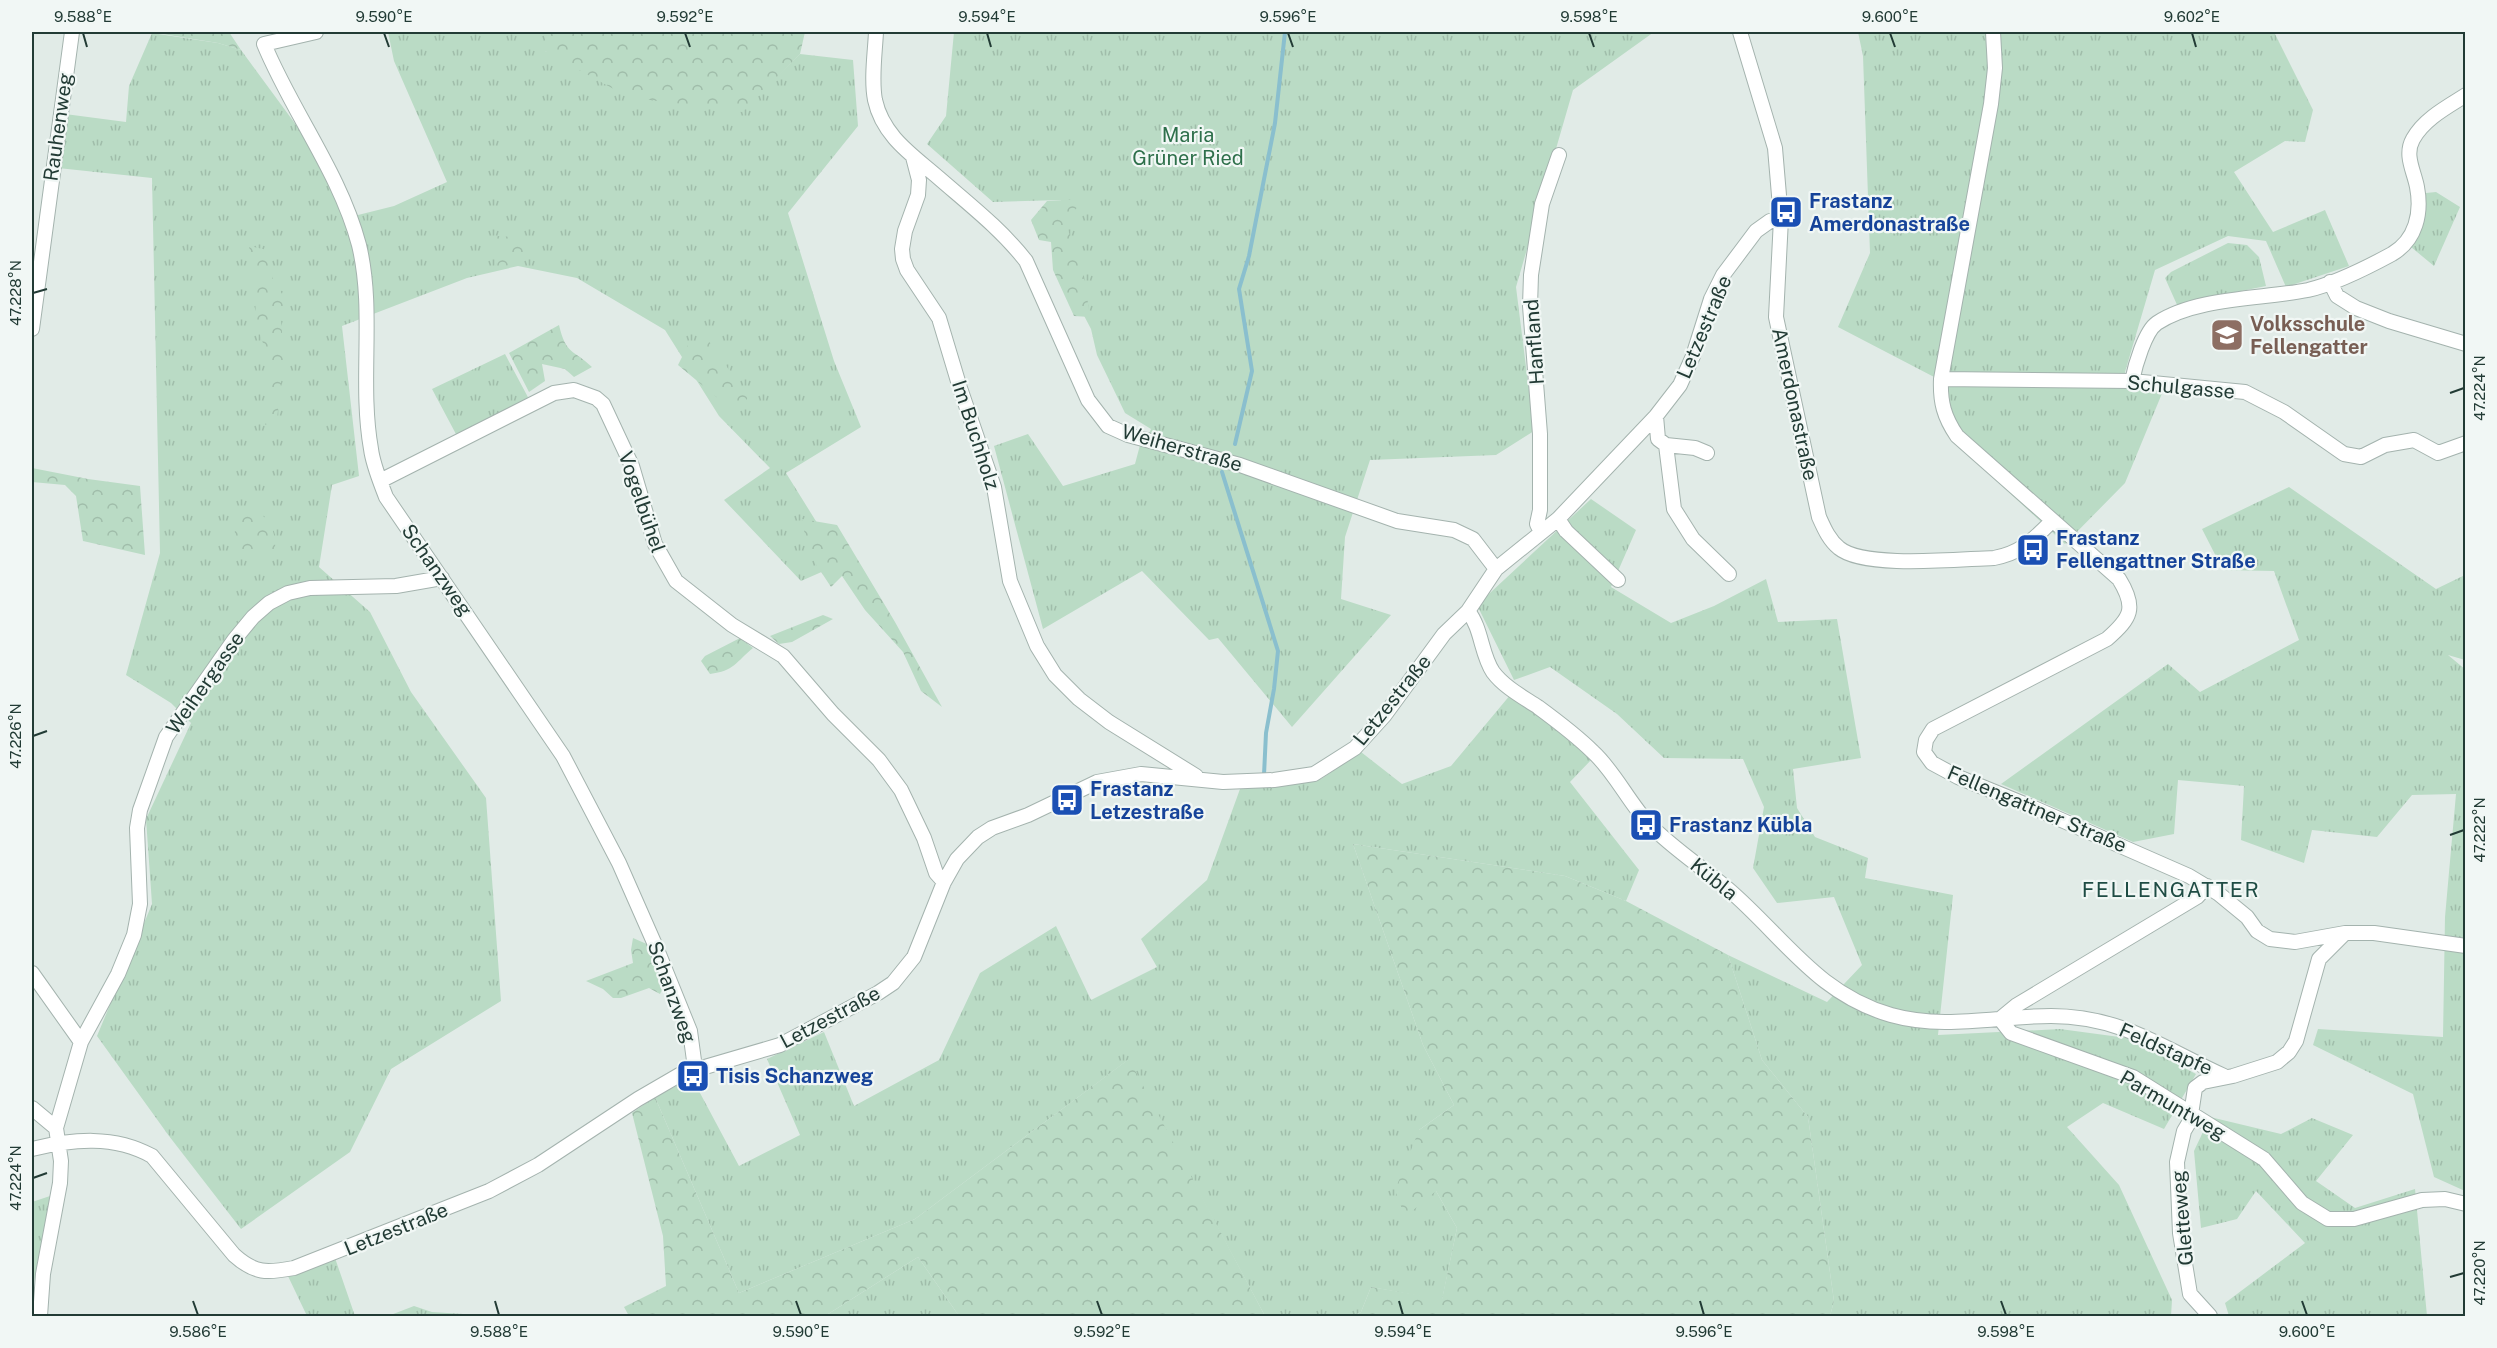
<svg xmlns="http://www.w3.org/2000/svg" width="2497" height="1348" viewBox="0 0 2497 1348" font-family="'Public Sans',sans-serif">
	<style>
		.grass { fill: url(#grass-tufts) }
		.forest { fill: url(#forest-crowns) }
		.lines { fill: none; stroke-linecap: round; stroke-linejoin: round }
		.stream { stroke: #8abfce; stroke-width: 4 }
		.minor-casing { stroke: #a4b3ae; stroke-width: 16 }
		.minor { stroke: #fff; stroke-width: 14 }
		.ticks { fill: none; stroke: #223b35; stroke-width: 2 }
		.labels { text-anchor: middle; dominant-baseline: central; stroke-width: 4.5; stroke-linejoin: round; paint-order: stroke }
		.street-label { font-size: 20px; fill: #223b35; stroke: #f1f7f5 }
		.park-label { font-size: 20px; fill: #2e704b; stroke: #f1f7f5 }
		.transit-label { font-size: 20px; font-weight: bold; fill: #164399; stroke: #f1f7f5; text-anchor: start }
		.education-label { font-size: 20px; font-weight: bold; fill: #785e54; stroke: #f1f7f5; text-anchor: start }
		.neighbourhood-label { font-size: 21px; letter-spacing: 1.5px; fill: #1f4c44; stroke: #f1f7f5 }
		.neatline { fill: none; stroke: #223b35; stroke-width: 2 }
		.ticks-label { font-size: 15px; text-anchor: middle; fill: #223b35 }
	</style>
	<defs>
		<pattern id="grass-tufts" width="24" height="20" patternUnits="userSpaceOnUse" patternTransform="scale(1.5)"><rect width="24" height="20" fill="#badbc5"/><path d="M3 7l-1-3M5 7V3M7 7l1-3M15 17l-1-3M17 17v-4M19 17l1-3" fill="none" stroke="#a0bdaa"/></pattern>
		<pattern id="forest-crowns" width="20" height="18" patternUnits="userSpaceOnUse" patternTransform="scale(1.5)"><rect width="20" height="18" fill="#badbc5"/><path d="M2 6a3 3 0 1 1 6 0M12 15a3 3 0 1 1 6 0" fill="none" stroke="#a0bdaa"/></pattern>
	</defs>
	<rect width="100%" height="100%" fill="#e1ebe7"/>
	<path class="grass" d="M388,32H545V51L741,111L800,54L853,60L858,126L788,213L834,361L861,427L786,473L842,563L801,581L724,500L770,468L719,416L665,330L577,278L518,266L467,278L342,326L359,476L332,485L319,567L370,612L411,692L486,798L501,1001L391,1069L350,1152L241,1229L169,1136L97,1036L152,904L146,819L191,723L171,703L126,675L160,553L152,178L58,168L65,114L126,122L129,86L152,33L218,43L241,50L313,148L350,217L394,206L447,182L394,61Z
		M954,32H1654L1573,90L1516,287L1534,431L1496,455L1370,460L1345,537L1341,599L1391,615L1292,727L1218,638L1209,640L1142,571L1043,629L994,446L1028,434L1063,486L1135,464L1140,445L1145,442L1151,429L1125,413L1097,355L1091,329L1069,287L1061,200L993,202L927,144L946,116Z
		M1858,32H2274L2313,110L2305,142L2285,141L2234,172L2273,232L2325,210L2349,266L2286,287L2266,241L2228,236L2155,270L2125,372V389L2163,391L2125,483L2065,544L1963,450L1936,378L1838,327L1870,253L1863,56Z
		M2436,192L2460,207L2434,266L2411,247L2424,195L2426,193Z
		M2228,243L2247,245L2259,257L2266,286L2207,298L2178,307L2165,278L2171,272Z
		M505,354L530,401L457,436L432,389Z
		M2289,487L2436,589L2465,575V660L2448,655L2466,670L2465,1191L2434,1177L2413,1094L2313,1045L2318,1029L2443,1037L2445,917L2456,794L2412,795L2377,837L2312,830L2304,863L2241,840L2244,786L2178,780L2174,834L2133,842L2001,784L2168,664L2200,692L2299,640L2274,571L2223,570L2202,529Z
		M1591,499L1636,530L1611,587L1671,623L1714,606L1766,579L1778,622L1837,619L1861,758L1793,769L1797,808L1815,837L1868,858L1865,878L1953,895L1938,1035L2060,1029L2127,1038L2196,1074L2164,1129L2103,1103L2067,1127L2119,1185L2172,1300L2171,1316H1830L1834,1301L1808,1117L1762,1060L1728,955L1827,1002L1862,965L1834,897L1777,903L1753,868L1764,807L1743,759L1664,758L1617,714L1550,667L1514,680L1477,605Z
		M1511,694L1592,759L1570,782L1639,870L1626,901L1565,876L1353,844L1423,1045L1454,1105L1419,1130L1436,1191L1457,1228L1442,1300L1371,1287L1361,1312L1353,1316H1265L1128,1060L915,1219L739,1293L655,1097L692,1078L739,1166L800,1135L767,1059L824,1032L854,1106L939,1060L980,973L1056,926L1091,1000L1157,967L1141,939L1207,880L1240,789L1321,779L1361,752L1402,784L1451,766Z
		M2210,1117L2281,1134L2312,1118L2353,1135L2316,1181L2355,1208L2415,1189L2427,1316H2229L2225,1303L2305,1243L2256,1191L2237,1219L2201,1228L2194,1151Z
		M50,1196L33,1288L32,1316V1202Z
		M918,1257L959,1316H825Z
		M335,1258L355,1316H307L287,1274Z
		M414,1306L432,1312L494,1316H388Z"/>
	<path class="forest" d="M150,32H229L241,50L218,43Z
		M545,32H805L800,54L742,112L628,97L545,51Z
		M1081,199L1067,227L1084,276L1090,317L1074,316L1053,270L1051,242L1039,240L1031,220L1047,201Z
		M497,236L516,237L535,251L520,263L496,268Z
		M249,246L267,250L273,280L284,297L281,320L284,356L277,419L265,425L273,401L267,354L256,324L255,288Z
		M559,325C566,355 573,349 592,367L574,377L565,369L542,364L545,381L529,392L509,353Z
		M706,337L748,397L740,410L731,409L678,365L688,345Z
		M32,468L88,479L140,486L145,555L83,541L76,496L65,485L32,482Z
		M260,513C274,525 276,537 275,554L250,559L234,543L236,516Z
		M802,519L837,525L895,622L942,707L921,691L903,652L865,610L842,576L831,587L808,552Z
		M823,615L833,619L792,642L779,644L770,636Z
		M740,638L753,648C736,662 734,671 710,674L701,661L705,656Z
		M1353,844L1565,876L1626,901L1728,955L1762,1060L1808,1117L1834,1301L1830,1316H1353L1361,1312L1371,1287L1442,1299L1457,1228L1436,1191L1405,1217L1395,1190L1419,1130L1454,1105L1423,1045Z
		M633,938L649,945L657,964L662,990L660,994L649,988L621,998H613L603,989L586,981L633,963L631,950Z
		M1129,1059L1265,1316H959L918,1257L825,1316H629L624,1307L666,1286L663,1236L632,1113L655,1097L739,1293L915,1219Z"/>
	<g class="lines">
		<path class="stream" d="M1235,444L1252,371L1239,289L1249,256L1275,123L1285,32
			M1222,472L1278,651L1274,689L1266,733L1264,775"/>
		<defs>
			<path id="minor" d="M316,32L264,44C292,112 340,173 359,245C375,311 359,382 371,449C373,465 380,481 386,497L563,756L619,863L656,947L690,1031L695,1068
				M876,32C875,53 871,79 875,100C883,137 914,156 940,179C970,205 1002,230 1026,261L1088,400L1108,426L1128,435L1240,465L1397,521L1454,530L1473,539L1496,569
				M1740,32L1775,148L1781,219L1776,317L1819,517C1824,528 1829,540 1839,548C1864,569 1959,559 1994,558C2021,553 2033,540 2052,521
				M1993,32L1995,68L1991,104L1941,379C1940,402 1944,417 1957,436L2119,579C2137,608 2131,618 2107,639L1933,729L1926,740L1924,752L1932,763L1958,777L2034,808L2189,876L2219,894L2247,917L2257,931L2270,939L2295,942L2345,933H2374L2466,946
				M913,157L919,180L918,195L905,231L902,249L903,259L907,270L939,318L960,388L994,487L1010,581L1037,646L1055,675L1079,699L1109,722L1196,776
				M2330,282L2337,296L2356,308L2389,321L2466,344
				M32,329L72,32
				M1941,379L2132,381L2245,392L2284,412L2344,454L2361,457L2385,445L2414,440L2438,453L2466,443
				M2132,381C2135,366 2145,331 2157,323C2196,297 2263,299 2308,290C2334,284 2368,267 2392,254C2416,240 2422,213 2417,187C2414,171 2404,155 2413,139C2424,119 2447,107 2466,95
				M1656,416L1658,439L1666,445L1674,509L1693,539L1729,574
				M1666,445L1695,448L1707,453
				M380,481L554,393L574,390L596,398L603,404L632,466L655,544L676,581L732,625L783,656L833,714L879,760L901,790L924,838L936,873L944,882
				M1558,519L1566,531L1618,580
				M1541,532L1537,524L1540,510V434L1530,306L1531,275L1542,204L1559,155
				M1468,611C1482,629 1481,654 1493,672C1504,687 1523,697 1538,707C1557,721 1576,735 1593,752C1614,771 1628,801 1648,823C1672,848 1702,867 1728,889C1783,936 1817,994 1891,1015C1944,1030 1998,1016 2051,1016C2122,1016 2164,1049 2224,1076
				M32,973L81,1042
				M2000,1019L2011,1033L2133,1077L2264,1159L2302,1203L2328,1219H2354L2422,1200L2445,1199L2466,1204
				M2000,1019L2017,1005L2197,897L2207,886
				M32,1108L56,1128
				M32,1149C73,1139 114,1135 152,1156L234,1255C255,1274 267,1273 294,1268L489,1191L538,1165L638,1099L681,1074L780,1045L878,993L893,983L914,957L944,882L957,859L978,837L992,828L1028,815L1097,782L1141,774L1223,782L1274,780L1314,774L1355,748L1384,716L1444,634L1468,611L1496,569L1558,519L1656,416L1680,385L1693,356L1711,299L1723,275L1756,231L1770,221L1781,219
				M40,1316L43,1274L60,1183L61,1161L56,1128L81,1042L118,974L134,935L140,904L137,828L140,810L166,737L234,640L253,617L269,603L288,593L310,588L396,586L442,578
				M2210,1316L2190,1294L2180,1233L2177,1162L2184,1131L2190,1121L2195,1088L2203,1082L2233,1076L2277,1062L2289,1052L2296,1041L2319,959L2344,934"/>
		</defs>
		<use href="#minor" class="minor-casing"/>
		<use href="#minor" class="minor"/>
	</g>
	<path class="ticks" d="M83,33L87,47M384,33L389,47M685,33L690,47M987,33L991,47M1288,33L1293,47M1589,33L1594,47M1890,33L1895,47M2192,33L2196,47M33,293L47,289M2450,393L2464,388M33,736L47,731M2450,835L2464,830M33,1178L47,1173M2450,1277L2464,1273M193,1301L198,1315M495,1301L499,1315M796,1301L801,1315M1097,1301L1102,1315M1399,1301L1403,1315M1700,1301L1704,1315M2001,1301L2006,1315M2302,1301L2307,1315"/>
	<defs>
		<symbol id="bus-square" viewBox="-11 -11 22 22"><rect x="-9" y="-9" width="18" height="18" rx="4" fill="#1a4fb4" stroke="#f1f7f5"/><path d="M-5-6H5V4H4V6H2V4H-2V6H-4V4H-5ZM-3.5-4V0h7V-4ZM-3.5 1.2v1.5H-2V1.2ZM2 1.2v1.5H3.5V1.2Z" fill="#fff"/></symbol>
		<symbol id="school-square" viewBox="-11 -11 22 22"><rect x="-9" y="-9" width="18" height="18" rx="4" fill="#8d6e63" stroke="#f1f7f5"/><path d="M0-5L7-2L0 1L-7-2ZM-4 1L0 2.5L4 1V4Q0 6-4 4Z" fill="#fff"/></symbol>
	</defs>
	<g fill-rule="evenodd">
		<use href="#bus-square" x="1767" y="193" width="38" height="38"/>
		<use href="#school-square" x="2208" y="316" width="38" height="38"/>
		<use href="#bus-square" x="2014" y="531" width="38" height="38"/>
		<use href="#bus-square" x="1048" y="781" width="38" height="38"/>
		<use href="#bus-square" x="1627" y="806" width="38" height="38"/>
		<use href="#bus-square" x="674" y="1057" width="38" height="38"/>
	</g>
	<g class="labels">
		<g class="street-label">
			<text transform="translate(58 127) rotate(-82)">Rauhenweg</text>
			<text transform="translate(1704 327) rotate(-67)">Letzestraße</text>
			<text transform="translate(1534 342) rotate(-94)">Hanfland</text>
			<text transform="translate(2181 387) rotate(5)">Schulgasse</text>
			<text transform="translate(1795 404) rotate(78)">Amerdonastraße</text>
			<text transform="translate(976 435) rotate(72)">Im Buchholz</text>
			<text transform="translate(1182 448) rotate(16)">Weiherstraße</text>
			<text transform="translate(642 502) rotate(71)">Vogelbühel</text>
			<text transform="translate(437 570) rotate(55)">Schanzweg</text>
			<text transform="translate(205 683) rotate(-55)">Weihergasse</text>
			<text transform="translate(1392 700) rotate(-51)">Letzestraße</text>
			<text transform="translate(2037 809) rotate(23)">Fellengattner Straße</text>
			<text transform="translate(1714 879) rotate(39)">Kübla</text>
			<text transform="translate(672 992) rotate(70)">Schanzweg</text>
			<text transform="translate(830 1017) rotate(-28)">Letzestraße</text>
			<text transform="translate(2166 1049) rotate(24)">Feldstapfe</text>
			<text transform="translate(2173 1105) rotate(30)">Parmuntweg</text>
			<text transform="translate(2182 1218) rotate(-95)">Gletteweg</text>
			<text transform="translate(396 1229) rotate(-22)">Letzestraße</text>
		</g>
		<g class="park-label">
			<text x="1188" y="135">Maria<tspan x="1188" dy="23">Grüner Ried</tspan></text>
		</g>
		<g class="transit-label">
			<text x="1809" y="201">Frastanz<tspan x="1809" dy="23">Amerdonastraße</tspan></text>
			<text x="2056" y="538">Frastanz<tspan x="2056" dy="23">Fellengattner Straße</tspan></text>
			<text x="1090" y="789">Frastanz<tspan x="1090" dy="23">Letzestraße</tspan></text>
			<text x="1669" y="825">Frastanz Kübla</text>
			<text x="716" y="1076">Tisis Schanzweg</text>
		</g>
		<g class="education-label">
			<text x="2250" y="324">Volksschule<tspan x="2250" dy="23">Fellengatter</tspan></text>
		</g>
		<g class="neighbourhood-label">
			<text x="2171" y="889">FELLENGATTER</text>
		</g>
	</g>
	<rect width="2497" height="1348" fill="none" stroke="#f1f7f5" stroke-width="66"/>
	<rect x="33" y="33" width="2431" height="1282" class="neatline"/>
	<g class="ticks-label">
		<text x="83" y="22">9.588°E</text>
		<text x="384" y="22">9.590°E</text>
		<text x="685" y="22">9.592°E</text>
		<text x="987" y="22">9.594°E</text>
		<text x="1288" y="22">9.596°E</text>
		<text x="1589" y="22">9.598°E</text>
		<text x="1890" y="22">9.600°E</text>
		<text x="2192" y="22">9.602°E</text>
		<text transform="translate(16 293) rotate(-90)" y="5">47.228°N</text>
		<text transform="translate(2480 388) rotate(-90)" y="5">47.224°N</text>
		<text transform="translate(16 736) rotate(-90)" y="5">47.226°N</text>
		<text transform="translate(2480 830) rotate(-90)" y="5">47.222°N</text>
		<text transform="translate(16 1178) rotate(-90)" y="5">47.224°N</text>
		<text transform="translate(2480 1273) rotate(-90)" y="5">47.220°N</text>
		<text x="198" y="1337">9.586°E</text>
		<text x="499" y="1337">9.588°E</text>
		<text x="801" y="1337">9.590°E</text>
		<text x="1102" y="1337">9.592°E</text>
		<text x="1403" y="1337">9.594°E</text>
		<text x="1704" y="1337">9.596°E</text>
		<text x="2006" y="1337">9.598°E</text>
		<text x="2307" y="1337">9.600°E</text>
	</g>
</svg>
